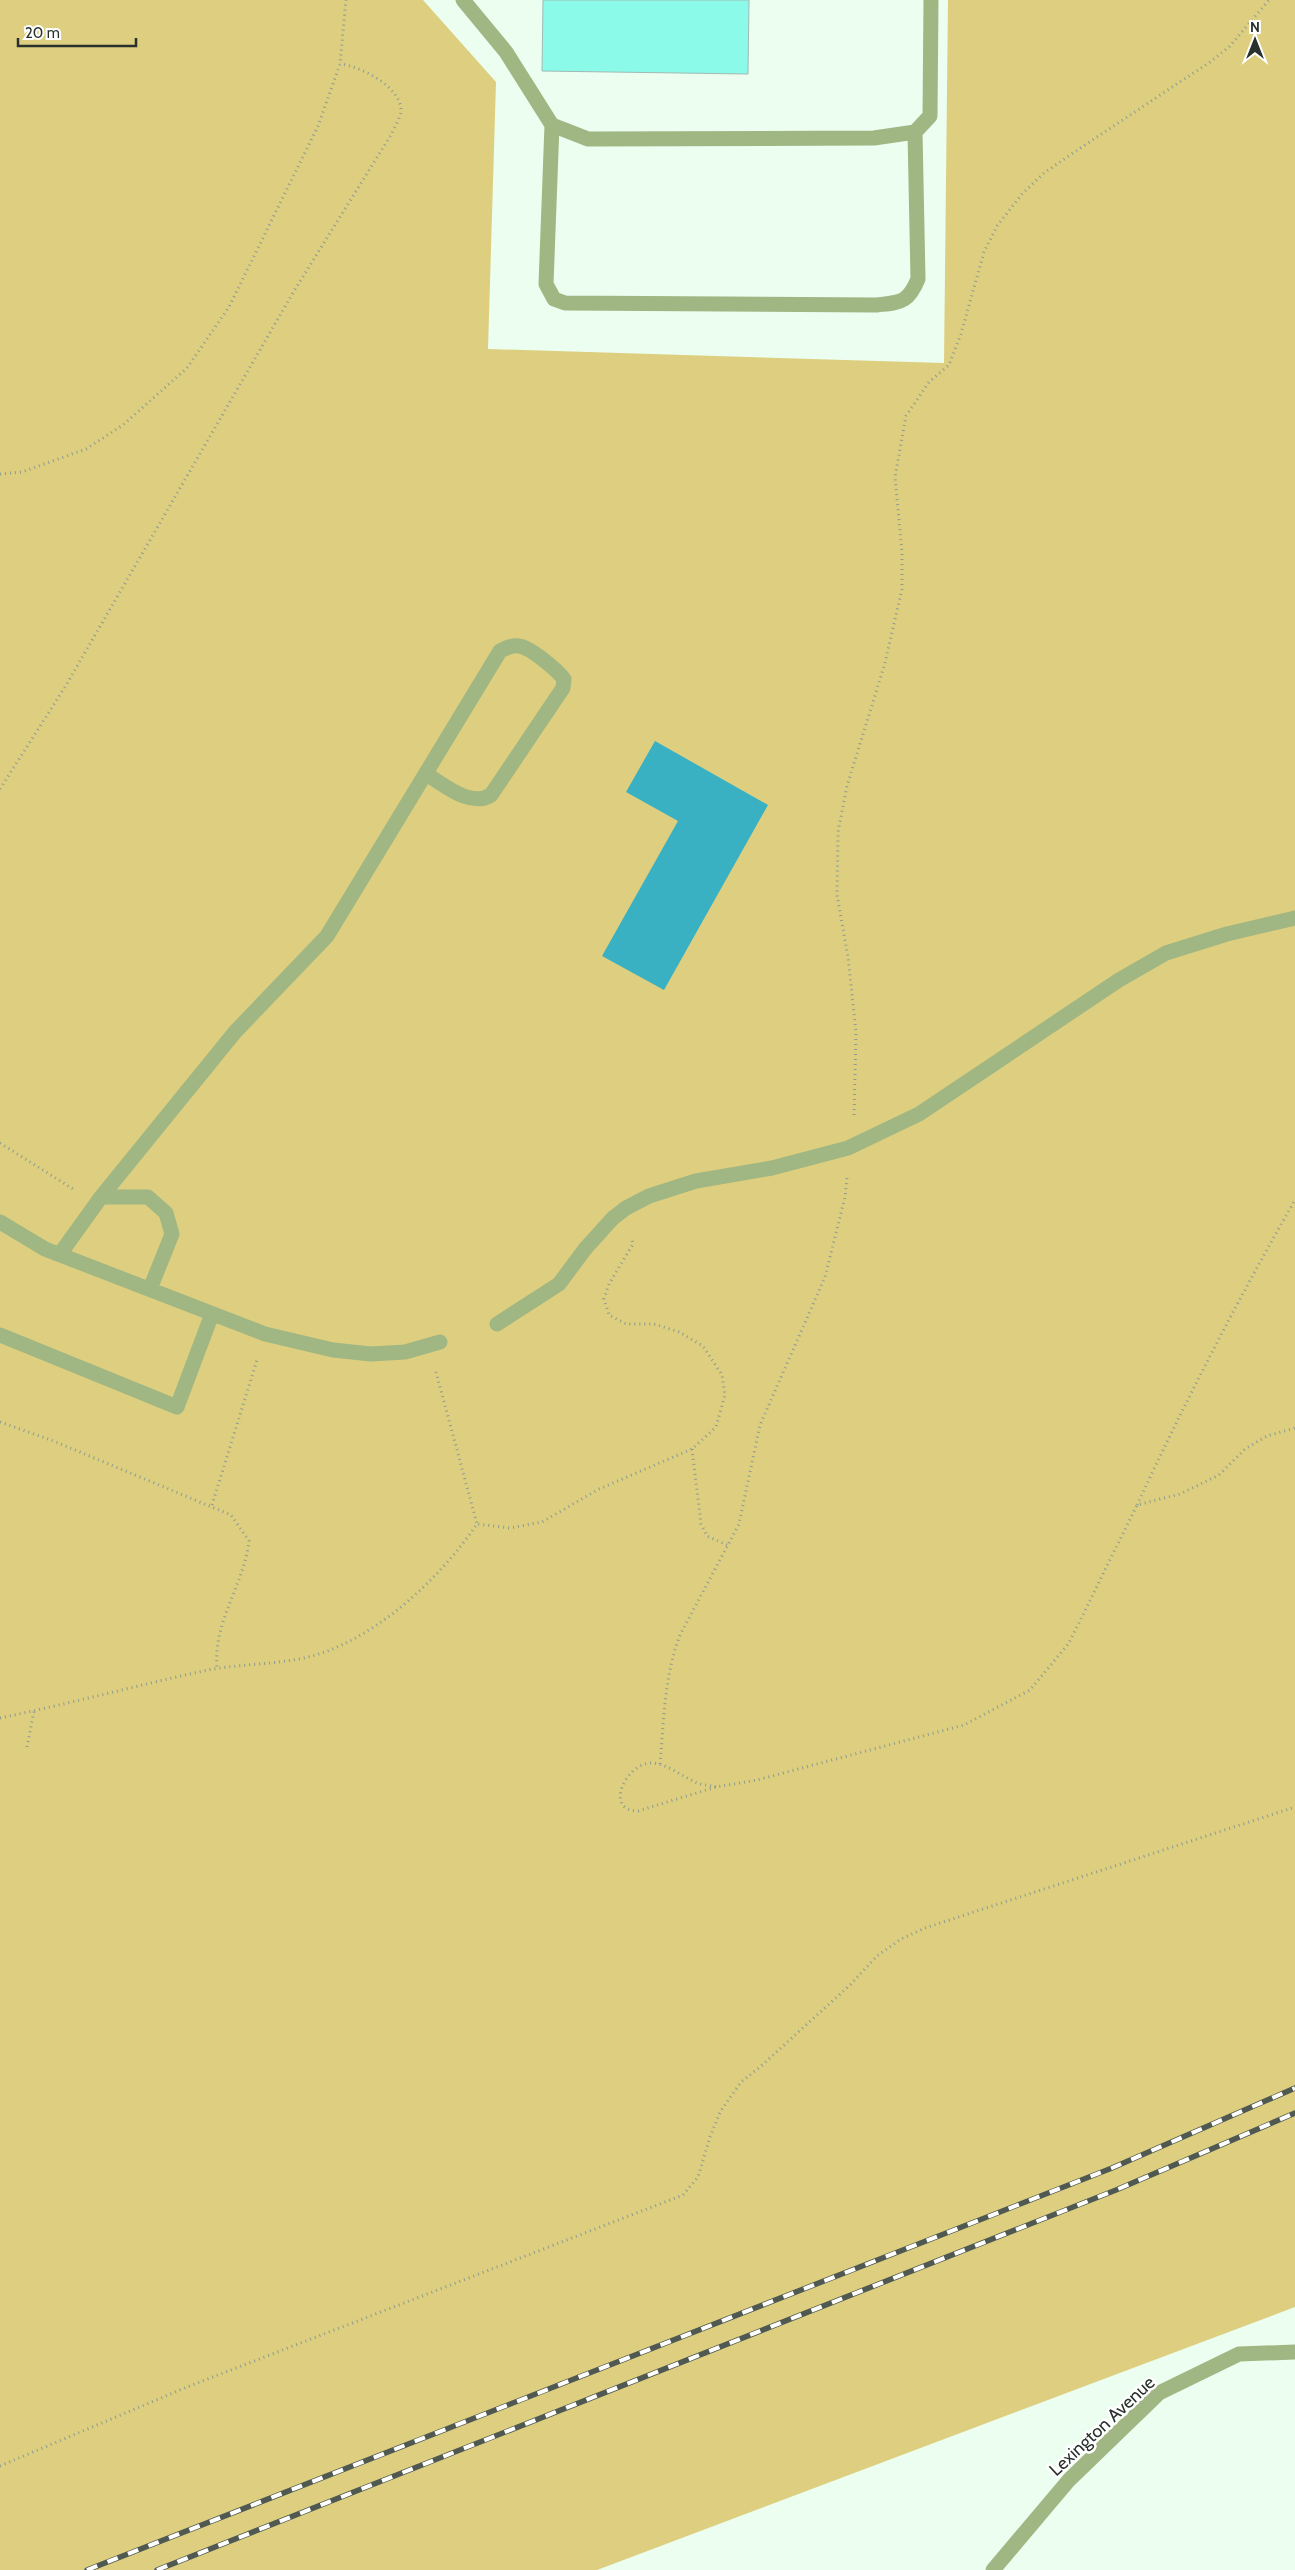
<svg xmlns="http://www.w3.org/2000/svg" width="1295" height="2570" viewBox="0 0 1295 2570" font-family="Cabin,sans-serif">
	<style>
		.green { fill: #ddcf7f }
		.water { fill: #39b1c3 }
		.building { fill: #8bfae8; stroke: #a1b9b4 }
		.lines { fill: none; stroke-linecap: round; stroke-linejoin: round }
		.path { stroke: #8d9b91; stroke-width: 3; stroke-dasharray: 1 4; stroke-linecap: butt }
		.lane { stroke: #a0b683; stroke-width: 15 }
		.street { stroke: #a0b683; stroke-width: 15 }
		.rail-casing { stroke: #4f5952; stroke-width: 5.5 }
		.rail { stroke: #fff; stroke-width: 4; stroke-dasharray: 11; stroke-linecap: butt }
		.labels { text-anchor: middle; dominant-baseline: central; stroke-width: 5; stroke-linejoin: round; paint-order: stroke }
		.street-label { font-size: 18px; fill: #29312c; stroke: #fff }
	</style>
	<rect width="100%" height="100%" fill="#ebfef0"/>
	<path class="green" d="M0,0H423L496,82L488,349L944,363L948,0H1295V2307L597,2570H0Z"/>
	<path class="water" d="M655,741L768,805L664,990L602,956L678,821L626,792Z"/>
	<path class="building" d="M543,0H749L748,74L542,71Z"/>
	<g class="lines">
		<path class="path" d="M0,474L22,472L86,449L123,425L187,368L229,307L318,126L340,64L346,0
			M0,789L65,687L294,291L391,135C394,128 401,117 401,110C400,86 360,66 340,64
			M854,1115L856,1032L848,957L837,895L838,832L847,786L885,663L902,589V552L895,477L906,416L929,382L949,365L961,334L984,252L997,226L1022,194L1044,173L1079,149L1210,62L1229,47L1269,0
			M0,1143L73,1189
			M436,1372L477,1524
			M0,1422L51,1440L231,1515L249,1541C244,1585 213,1621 217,1668
			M692,1449L701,1524L707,1536L727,1545
			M212,1505L257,1360
			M1137,1505C1185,1402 1238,1299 1295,1200
			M0,1718C68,1704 135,1686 203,1671C236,1664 270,1665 304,1658C372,1643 439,1580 477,1524L510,1528L542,1522L599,1489L692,1449L716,1427L725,1395L722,1375L703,1346L679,1332L654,1324H626L609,1315L604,1299L609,1284L633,1244L632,1240
			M27,1747L34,1711
			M660,1764C664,1720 664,1677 680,1635L739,1524L760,1425L825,1277L845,1197L847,1178
			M716,1787C708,1785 700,1785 693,1781C680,1775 666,1763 651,1763C625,1764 604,1811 638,1811L716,1787L757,1780L964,1725L1030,1690L1069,1643L1137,1505L1180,1494L1219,1475L1245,1449L1267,1436L1295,1428
			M0,2466L187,2387L683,2195L698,2177L710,2137L720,2112L741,2082L760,2067L850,1985L877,1956L901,1939L925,1928L1295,1807"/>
		<path class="lane" d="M463,0L506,52L552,125L546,284L554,299L565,303L877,305C901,302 908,303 918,279L915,132
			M552,125L588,139L874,138L915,132L930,116L931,0
			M101,1197H148L166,1213L172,1234L150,1289
			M0,1222L45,1249L265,1334L333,1350L371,1354L405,1352L440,1342
			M60,1254L101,1197L235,1032L327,936L500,651C506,648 511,645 519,646C530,647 557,670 564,679L563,688L491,795C470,808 445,785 426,774
			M497,1324L559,1284L585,1249L613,1218L626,1208L649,1196L696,1181L772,1168L848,1148L919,1114L1119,980L1166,953L1227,934L1295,918
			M0,1335L177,1407L212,1314"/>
		<path class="street" d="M993,2570L1069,2480L1159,2393L1239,2354L1295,2352"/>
		<defs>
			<path id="rail" d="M87,2570L1112,2168L1295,2088
				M157,2570L1116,2190L1295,2113"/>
		</defs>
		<use href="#rail" class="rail-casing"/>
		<use href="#rail" class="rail"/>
	</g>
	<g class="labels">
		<g class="street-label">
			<text transform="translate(1102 2426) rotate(-43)">Lexington Avenue</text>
		</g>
	</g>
	<g transform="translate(1255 40)" stroke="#ffffff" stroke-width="4" paint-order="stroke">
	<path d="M0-4L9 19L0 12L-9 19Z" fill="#29312c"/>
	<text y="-8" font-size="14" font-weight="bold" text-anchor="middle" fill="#29312c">N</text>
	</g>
	<path d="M18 38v8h118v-8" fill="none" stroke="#29312c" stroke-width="2.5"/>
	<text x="25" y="38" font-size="15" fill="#29312c" stroke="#ffffff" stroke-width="4" paint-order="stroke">20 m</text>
</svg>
